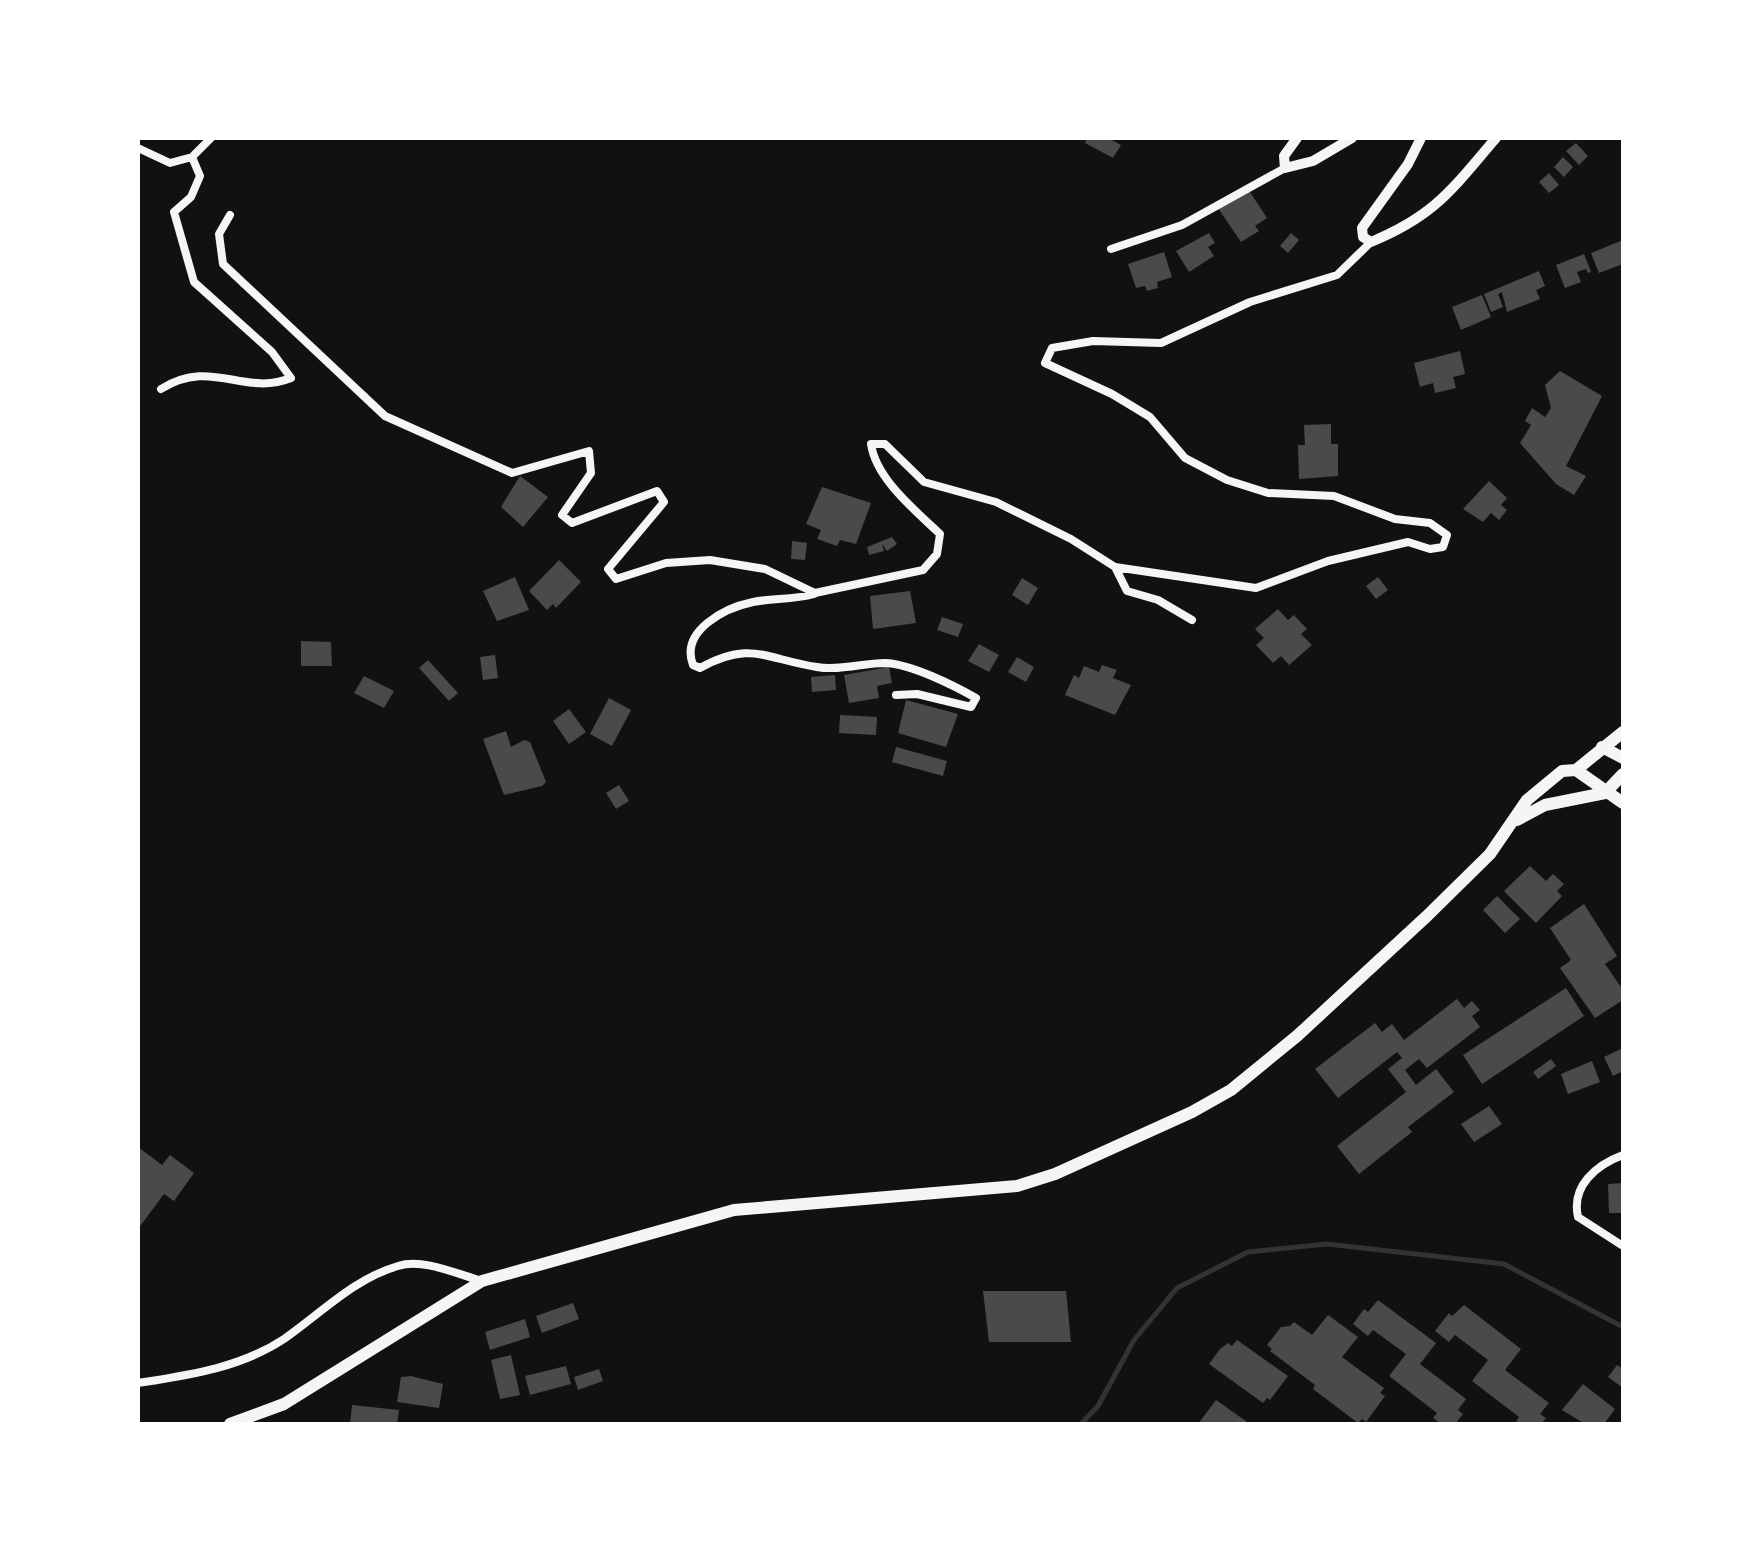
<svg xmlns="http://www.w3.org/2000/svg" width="1761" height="1562" viewBox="0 0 1761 1562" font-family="Barlow,sans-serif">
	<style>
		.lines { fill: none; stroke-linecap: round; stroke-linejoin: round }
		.stream { stroke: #333; stroke-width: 5 }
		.building { fill: #4a4a4a }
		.minor { stroke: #f5f5f5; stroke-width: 8 }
		.tertiary { stroke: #f5f5f5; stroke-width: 10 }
		.primary { stroke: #f5f5f5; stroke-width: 12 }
	</style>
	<rect width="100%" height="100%" fill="#111"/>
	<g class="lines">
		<path class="stream" d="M1081,1424L1098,1406L1134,1340L1177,1288L1248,1252L1327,1244L1504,1264L1623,1327"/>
	</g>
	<path class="building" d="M1087,138H1108L1121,145L1113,158L1085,143Z
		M1576,143L1588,156L1579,165L1566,151Z
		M1563,157L1573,167L1564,177L1554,167Z
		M1549,173L1559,185L1549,193L1539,182Z
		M1248,189L1267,218L1255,226L1259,231L1241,242L1218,208Z
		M1209,233L1215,243L1208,247L1214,256L1189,272L1176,251Z
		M1291,233L1299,240L1288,253L1280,246Z
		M1623,240V264L1599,273L1591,253Z
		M1164,252L1172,277L1157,282L1158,288L1147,291L1145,286L1136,288L1128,264Z
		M1584,254L1591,272L1588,273L1586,269L1577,272L1581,282L1565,288L1556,265Z
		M1539,271L1545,286L1536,290L1540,299L1507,312L1502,292L1498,294L1503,307L1491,312L1484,294Z
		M1482,295L1491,317L1461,330L1452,307Z
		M1460,351L1465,374L1453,377L1456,388L1435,393L1433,383L1420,387L1414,363Z
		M1560,371L1602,396L1566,466L1586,476L1574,495L1556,484L1520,443L1531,425L1525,421L1532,408L1545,417L1551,408L1545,385Z
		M1331,424V444H1338V476L1299,479L1298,445H1305L1304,425Z
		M520,476L548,497L523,527L501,507Z
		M1489,481L1507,498L1501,505L1507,510L1499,520L1491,513L1483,522L1463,509Z
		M822,487L871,503L856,544L840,540L837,546L817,539L821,530L806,524Z
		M892,537L897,544L887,551L882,544L884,551L869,555L867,547Z
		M792,541L807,543L805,560L791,559Z
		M559,560L581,582L556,608L553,604L547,610L529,591Z
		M515,577L529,610L497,621L483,591Z
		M1378,577L1388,590L1376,599L1366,586Z
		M1022,578L1038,588L1028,605L1012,595Z
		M910,591L916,623L873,629L870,596Z
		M1278,609L1288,620L1294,615L1307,629L1301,634L1312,645L1289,665L1281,656L1273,663L1256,645L1264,638L1255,629Z
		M942,617L963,624L958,637L937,630Z
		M301,641L331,642L332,666H301Z
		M979,644L999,655L989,672L968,661Z
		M495,655L498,678L483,680L480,657Z
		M1017,657L1034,667L1026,682L1008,672Z
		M428,660L458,693L449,701L419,668Z
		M1102,665L1117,670L1113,678L1131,685L1115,715L1065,695L1074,675L1079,678L1084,666L1099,672Z
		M889,667L892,683L877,686L879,698L849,703L844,675Z
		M835,675L836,690L812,692L811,677Z
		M364,676L394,691L384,708L354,693Z
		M609,698L631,710L612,746L590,734Z
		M906,700L958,714L946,747L898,733Z
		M569,709L586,732L569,744L553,721Z
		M840,715L877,717L876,735L839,733Z
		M506,731L511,747L524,740L530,742L546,782L542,786L504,795L483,739Z
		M896,747L947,761L943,776L892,762Z
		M619,785L629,801L616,809L606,793Z
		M1530,866L1546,881L1553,874L1564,884L1557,891L1562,896L1536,923L1504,891Z
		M1497,896L1520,919L1505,933L1483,910Z
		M1584,904L1617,956L1605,964L1623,990V1000L1595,1018L1560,968L1571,960L1550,928Z
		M1566,988L1584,1016L1482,1084L1463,1055Z
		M1457,999L1464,1008L1472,1001L1480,1010L1472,1016L1480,1027L1427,1068L1419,1059L1405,1070L1416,1085L1436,1069L1454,1092L1408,1127L1412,1132L1359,1174L1337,1146L1406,1092L1388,1069L1402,1058L1397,1052L1338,1098L1315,1069L1375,1023L1382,1032L1392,1024L1404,1040Z
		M1623,1048V1071L1613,1076L1604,1057Z
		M1551,1059L1556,1066L1538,1079L1533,1072Z
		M1592,1061L1600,1082L1568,1094L1561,1074Z
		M1489,1106L1502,1124L1474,1142L1461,1124Z
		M138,1147L162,1165L170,1155L194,1173L174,1201L164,1194L138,1229Z
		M1623,1183V1213H1609L1608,1184Z
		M983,1291H1066L1071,1342H989Z
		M1378,1300L1436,1343L1420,1364L1466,1399L1458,1410L1463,1414L1455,1424H1441L1433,1418L1437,1413L1389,1376L1406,1354L1373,1330L1368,1336L1353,1324L1364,1309L1368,1312Z
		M573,1303L579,1319L542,1333L536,1316Z
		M1464,1305L1521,1349L1505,1370L1549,1403L1540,1414L1546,1418L1541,1424L1516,1422L1519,1417L1472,1381L1488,1360L1455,1335L1449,1342L1435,1331L1449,1313L1452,1316Z
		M1328,1315L1358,1337L1342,1357L1384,1388L1380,1393L1385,1396L1366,1422L1362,1419L1358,1423L1313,1389L1315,1385L1270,1351L1272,1349L1267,1345L1281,1327L1290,1326L1294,1322L1312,1335Z
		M525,1319L530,1337L490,1350L485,1332Z
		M1237,1340L1288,1376L1270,1400L1267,1398L1263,1403L1209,1364L1220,1349L1228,1343L1232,1346Z
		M511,1355L520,1395L500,1399L491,1360Z
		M1617,1365L1623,1369V1388L1608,1377Z
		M566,1366L571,1384L530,1395L525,1376Z
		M599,1369L603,1381L578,1390L574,1377Z
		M411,1376L443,1384L439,1408L397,1402L401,1377Z
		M1583,1384L1615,1409L1604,1424H1585L1562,1410Z
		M1216,1400L1250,1424H1198Z
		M352,1405L399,1410L397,1424H350Z"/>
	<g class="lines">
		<path class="minor" d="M138,148L170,163L192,157L211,138
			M230,215L219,234L223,264L385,416L512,473L589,451L591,473L562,515L572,523L657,491L664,502L608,569L616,579L666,563L710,560L765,569L815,593L923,570L937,554L940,534C915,510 876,479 871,444H885L924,482L996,502L1071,539L1115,567L1256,588L1328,561L1408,542L1430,549L1443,547L1447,535L1430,523L1395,519L1334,496L1268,493L1227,480L1185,458L1150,417L1112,394L1045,363L1052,348L1093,341L1161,343L1250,302L1337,275L1371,242
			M1111,249L1182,225L1285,168
			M161,389C211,357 244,397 291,378L272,352L194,282L174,212L191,197L200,176L192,157
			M1115,567L1127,591L1158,600L1192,620
			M814,594C793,600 773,598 753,602C724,608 680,631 693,665L700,668C751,640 765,659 817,667C839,671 863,663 885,663C911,664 953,685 976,698L971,707L917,694L896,695
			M1623,1155C1596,1165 1571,1186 1578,1217L1623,1246
			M138,1383C189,1375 240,1368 284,1339C320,1314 355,1278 398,1266C423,1258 457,1274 482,1281"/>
		<path class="tertiary" d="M1297,138L1284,156L1285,168L1313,161L1352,138
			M1421,138L1408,164L1362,228L1363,237L1371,242C1436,215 1452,189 1496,138"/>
		<path class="primary" d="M1602,747L1623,758
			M1576,770L1623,732
			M1576,770L1623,803
			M1517,820L1545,805L1605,793L1623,774
			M230,1424L284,1404L482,1281L734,1210L1017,1186L1055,1174L1192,1112L1231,1090L1297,1036L1427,916L1490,854L1527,800L1562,771L1576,770"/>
	</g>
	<rect width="1761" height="1562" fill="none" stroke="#ffffff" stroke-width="280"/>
</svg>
